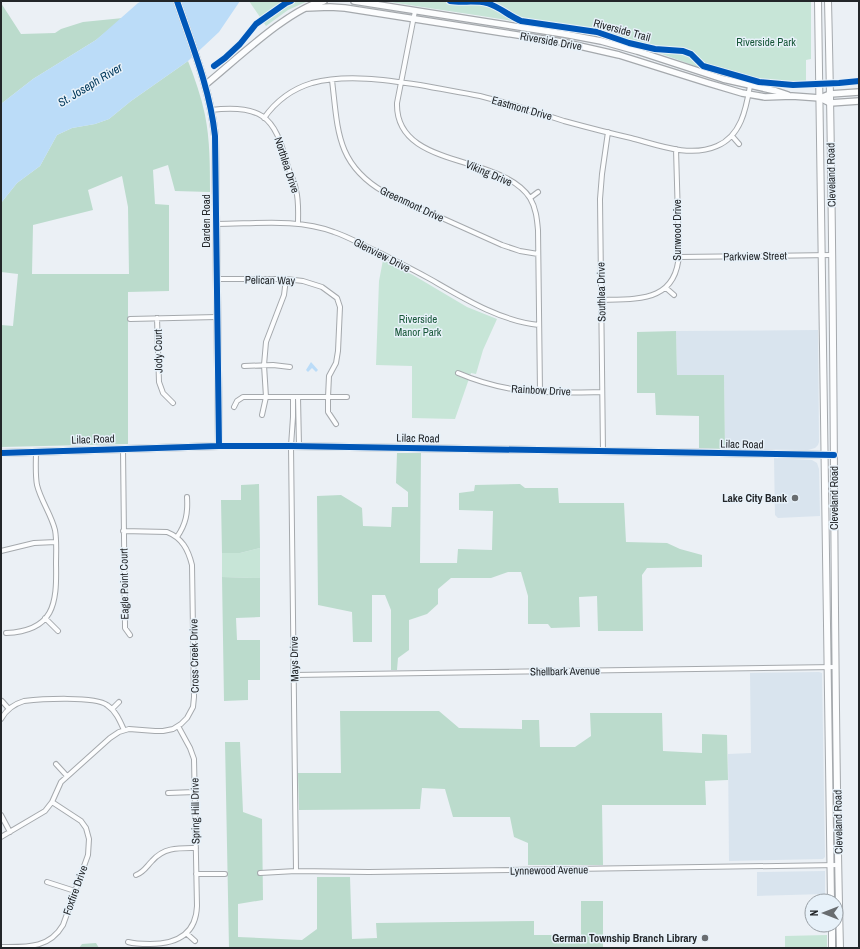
<svg xmlns="http://www.w3.org/2000/svg" width="860" height="949" viewBox="0 0 860 949" font-family="'Archivo Narrow',sans-serif">
	<style>
		.built { fill: #d9e4ee }
		.green { fill: #c7e5d7 }
		.forest { fill: #bbdbcc; fill-rule: evenodd }
		.water { fill: #bbdcf8 }
		.lines { fill: none; stroke-linecap: round; stroke-linejoin: round }
		.minor-casing { stroke: #a5a9ad; stroke-width: 6 }
		.tertiary-casing { stroke: #a5a9ad; stroke-width: 8 }
		.secondary-casing { stroke: #a5a9ad; stroke-width: 8 }
		.minor { stroke: #fcfdfe; stroke-width: 4 }
		.tertiary { stroke: #fcfdfe; stroke-width: 5.5 }
		.secondary { stroke: #fcfdfe; stroke-width: 6 }
		.cycleway-casing { stroke: #e7f1f9; stroke-width: 8 }
		.cycleway { stroke: #0057b8; stroke-width: 6 }
		.poi-dot { fill: #696d70; stroke: #e7f1f9; stroke-width: 1.5 }
		.labels { text-anchor: middle; dominant-baseline: central; stroke-width: 3; stroke-linejoin: round; paint-order: stroke }
		.street-label { font-size: 11px; fill: #232629; stroke: #e7f1f9 }
		.park-label { font-size: 11px; fill: #185739; stroke: #e7f1f9 }
		.poi-label { font-size: 11px; font-weight: bold; fill: #232629; stroke: #e7f1f9; text-anchor: end }
		.water-label { font-size: 12px; font-style: italic; fill: #01385b; stroke: #e7f1f9 }
	</style>
	<rect width="100%" height="100%" fill="#ebf0f5"/>
	<path class="built" d="M818,330L819,442L818,445L815,448L808,450L725,449L724,375H677L676,331Z
		M774,458L812,460L817,463L819,469L820,516L778,518L775,515Z
		M819,672L822,673L825,857L823,859L729,861L728,754L751,753L750,673Z
		M825,871V894L757,896V872Z"/>
	<path class="green" d="M249,1H308L288,10L266,26Z
		M384,1H811V59L806,60V86C739,92 673,53 608,37C577,30 545,26 513,21C470,14 427,8 384,1Z
		M383,260L413,275L467,307L497,319L483,350L476,374L471,373L455,419L412,418V366L376,365L379,281Z
		M260,548V578L222,577V553H240Z
		M827,935V948H785V936Z"/>
	<path class="forest" d="M1,3L21,34L55,33L61,29L83,22L123,18L96,40L33,79L1,104Z
		M188,61C195,79 201,96 205,115C210,140 210,166 210,192L175,191L168,165L153,170L155,204L169,205V291L128,292V444L1,447V325L13,326L18,274L1,272V203L17,183L40,166L57,135L72,128L95,124L109,119L131,101ZM122,176L128,207L129,274H32L33,225L93,210L88,190Z
		M676,331L677,375H724L725,449L699,448V416L656,415L655,393H637V332Z
		M397,453H421L420,563H457L458,549L492,550L493,511L459,510V493L474,491L475,485L520,484L525,488H558L559,503H624L626,542L667,543L680,549L702,555V567L647,568L642,575L643,631H598L597,596L579,597L580,627L551,628L548,624H528V596L521,572H508L491,578H451L438,589V604L427,614L409,620V650L398,658L397,670H391V610L385,595H372V642H353L352,612L318,605L317,496L341,495L362,508L363,526L391,527L392,507H408V492L396,483Z
		M259,484L260,548L240,553H222L221,500H241V485Z
		M222,577L260,578V617L236,618L237,640H260V680H248V700L224,701Z
		M340,711H439L459,728L522,729V720H539L540,747H575L591,736L590,713H662L663,751L702,753V734L727,735L728,780L705,781L706,805H602L603,865H528V843L514,837L510,817H453L445,789L422,788L420,809L299,810L298,773H341Z
		M225,742H240L243,812L262,819L263,900L238,904V937L302,940L317,929V877H350L352,939L377,938L376,923L534,921V935H581V901H603V948H229Z
		M96,943L99,948H79L82,944Z"/>
	<path class="water" d="M142,1H240L219,32L188,61L131,101L109,119L95,124L72,128L57,135L40,166L17,183L1,203V104L33,79L96,40L138,3Z
		M311,362L318,370L316,372L312,368L308,372L306,370Z"/>
	<g class="lines">
		<defs>
			<path id="minor" d="M415,11L397,103C395,170 501,153 530,198C536,208 537,219 538,230L540,392
				M332,80C338,130 336,164 384,192L502,245L520,251L538,254
				M211,110C227,108 248,107 262,116C279,127 283,152 289,170C292,177 295,183 296,190C299,201 298,213 298,224
				M264,118C276,101 292,89 312,83C346,74 387,80 420,85C440,89 460,92 480,96C508,103 536,112 564,121C586,127 609,133 631,138C658,145 690,158 717,146C741,136 746,109 750,86
				M732,136L739,144
				M530,198L538,192
				M216,224C255,224 297,218 334,232C349,237 362,245 376,251C394,260 412,269 430,279C463,298 500,321 539,325
				M678,257L832,255
				M217,279H286L303,281L322,287L337,298L340,307L338,351L336,363L329,376L328,397V412L336,424
				M666,288L674,295
				M601,300C639,299 677,302 679,253L676,149
				M157,318L159,382L163,393L173,403
				M130,319L217,317
				M244,366L273,365L290,367
				M458,373C509,395 548,393 602,392
				M293,397V417L291,446L296,871
				M298,397L299,446
				M234,407L237,401L243,397H347
				M262,415L266,397L264,365L266,342L284,295L286,279
				M123,449L125,624V628L130,635
				M603,452L600,199L602,174L608,132
				M177,537C186,524 188,513 187,497
				M1,551L34,543L56,542
				M45,618L58,631
				M6,633C54,631 57,604 56,564C56,553 57,541 55,530C51,514 41,501 37,485C35,474 36,462 36,451
				M294,675L836,667
				M2,701L9,709
				M112,709L119,702
				M1,719C6,710 14,704 24,701C41,699 95,696 107,705C116,711 120,721 124,730
				M56,764L67,776
				M168,793L195,792
				M1,815L10,832
				M1,837L45,811L52,802L61,782L110,738L119,732L129,729L155,731H163L173,729L181,724L187,718L193,707L194,697L192,565C188,549 182,538 167,532L123,531
				M260,873L296,871L369,872L838,865
				M196,874H225
				M136,875C144,872 146,867 152,861C164,847 179,848 196,848
				M47,882L75,891
				M186,933L195,941
				M128,942C135,944 142,944 150,944C176,944 196,935 197,906L194,759L190,748L178,726
				M1,947C26,947 49,949 63,925L88,855L89,839L86,828L81,821L52,802"/>
			<path id="tertiary" d="M177,1C192,45 210,89 215,136L219,446
				M354,1L564,34L601,41L637,51L723,79L776,91L788,95
				M306,8L330,7L345,8L562,42L619,55L708,83L742,93L765,97L792,96L820,98L830,103L859,101
				M205,85C234,62 289,8 324,1
				M820,98L830,94L859,92
				M1,453L219,446H291L834,455"/>
			<path id="secondary" d="M818,1L831,901
				M828,1C836,317 832,632 840,948
				M832,925V948"/>
		</defs>
		<use href="#minor" class="minor-casing"/>
		<use href="#tertiary" class="tertiary-casing"/>
		<use href="#secondary" class="secondary-casing"/>
		<use href="#minor" class="minor"/>
		<use href="#tertiary" class="tertiary"/>
		<use href="#secondary" class="secondary"/>
		<defs>
			<path id="cycleway" d="M177,1C192,45 210,89 215,136L219,446
				M450,1C462,3 475,0 487,3C500,7 509,16 521,21L597,32L629,43L655,49L683,51L691,54L703,66L759,82L793,85L839,83L859,81
				M214,66L225,58L240,44L256,24L286,3L291,1
				M1,453L219,446H291L834,455"/>
		</defs>
		<use href="#cycleway" class="cycleway-casing"/>
		<use href="#cycleway" class="cycleway"/>
	</g>
	<g class="poi-dot">
		<circle cx="795" cy="498" r="4"/>
		<circle cx="705" cy="938" r="4"/>
	</g>
	<g class="labels">
		<g class="street-label">
			<text transform="translate(622 30) rotate(15)">Riverside Trail</text>
			<text transform="translate(551 41) rotate(10)">Riverside Drive</text>
			<text transform="translate(522 108) rotate(16)">Eastmont Drive</text>
			<text transform="translate(287 165) rotate(72)">Northlea Drive</text>
			<text transform="translate(489 173) rotate(23)">Viking Drive</text>
			<text transform="translate(831 175) rotate(-91)">Cleveland Road</text>
			<text transform="translate(412 204) rotate(25)">Greenmont Drive</text>
			<text transform="translate(206 221) rotate(-90)">Darden Road</text>
			<text transform="translate(677 230) rotate(-90)">Sunwood Drive</text>
			<text transform="translate(382 255) rotate(27)">Glenview Drive</text>
			<text transform="translate(755 256) rotate(-1)">Parkview Street</text>
			<text transform="translate(270 280) rotate(1)">Pelican Way</text>
			<text transform="translate(601 292) rotate(-91)">Southlea Drive</text>
			<text transform="translate(158 351) rotate(-91)">Jody Court</text>
			<text transform="translate(541 390) rotate(3)">Rainbow Drive</text>
			<text transform="translate(418 438) rotate(1)">Lilac Road</text>
			<text transform="translate(93 439) rotate(-2)">Lilac Road</text>
			<text transform="translate(742 444) rotate(1)">Lilac Road</text>
			<text transform="translate(834 498) rotate(-90)">Cleveland Road</text>
			<text transform="translate(124 584) rotate(-91)">Eagle Point Court</text>
			<text transform="translate(194 656) rotate(-91)">Cross Creek Drive</text>
			<text transform="translate(294 659) rotate(-91)">Mays Drive</text>
			<text transform="translate(565 671) rotate(-1)">Shellbark Avenue</text>
			<text transform="translate(195 811) rotate(-91)">Spring Hill Drive</text>
			<text transform="translate(838 822) rotate(-91)">Cleveland Road</text>
			<text transform="translate(549 870) rotate(-1)">Lynnewood Avenue</text>
			<text transform="translate(75 890) rotate(-70)">Foxfire Drive</text>
		</g>
		<g class="park-label">
			<text x="766" y="42">Riverside Park</text>
			<text x="418" y="319">Riverside<tspan x="418" dy="13">Manor Park</tspan></text>
		</g>
		<g class="poi-label">
			<text x="787" y="498">Lake City Bank</text>
			<text x="697" y="938">German Township Branch Library</text>
		</g>
		<g class="water-label">
			<text transform="translate(90 85) rotate(-31)">St. Joseph River</text>
		</g>
	</g>
	<rect width="860" height="949" fill="none" stroke="#232629" stroke-width="4"/>
	<g transform="translate(824 913) rotate(270)"><circle r="19" fill="#e7f1f9" stroke="#99a0a6"/>
	<path d="M0-3L7 15L0 10L-7 15Z" fill="#696d70"/>
	<text y="-6" font-size="11" font-weight="bold" text-anchor="middle" fill="#232629">N</text>
	</g>
</svg>
